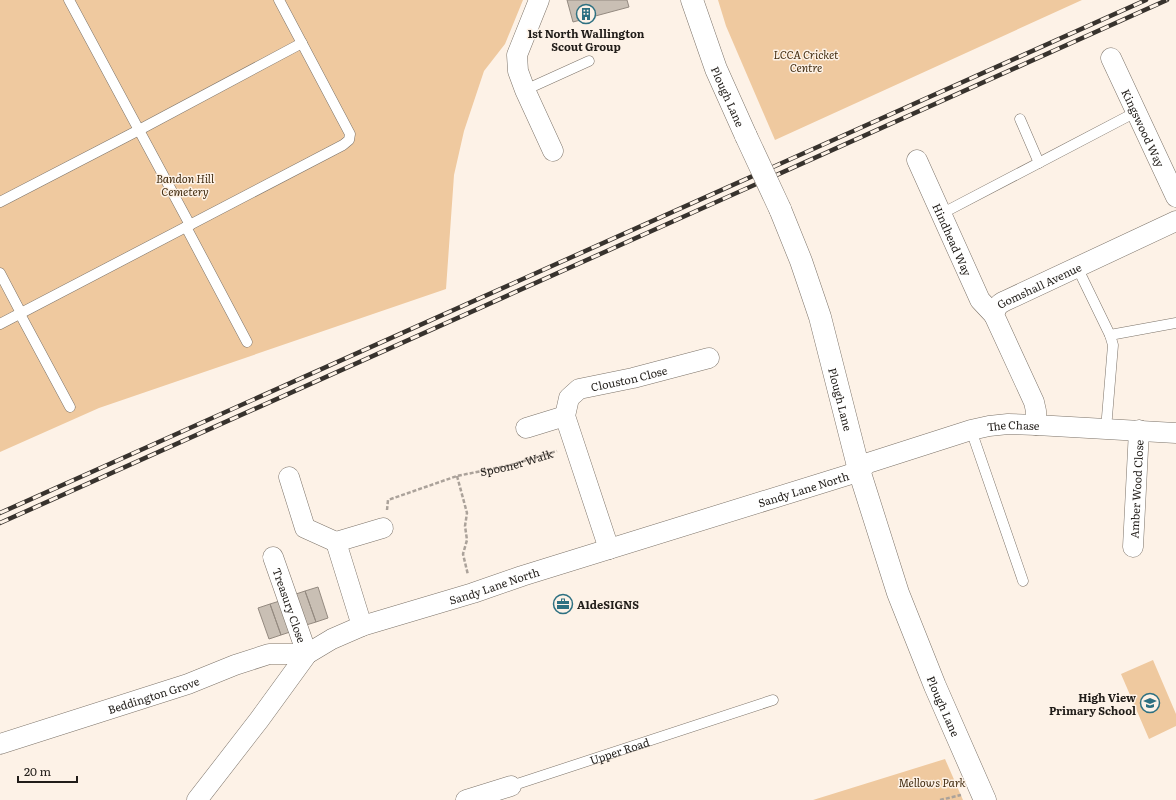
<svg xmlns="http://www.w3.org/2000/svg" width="1176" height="800" viewBox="0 0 1176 800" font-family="Literata,serif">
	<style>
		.green { fill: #efc99f }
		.building { fill: #c9bfb4; stroke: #948a80 }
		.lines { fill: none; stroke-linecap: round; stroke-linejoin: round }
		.lane-casing { stroke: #7c7369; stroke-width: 11 }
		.street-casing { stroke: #7c7369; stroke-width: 21 }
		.secondary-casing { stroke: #7c7369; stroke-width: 23 }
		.path { stroke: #aba29a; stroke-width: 2.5; stroke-dasharray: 4 2; stroke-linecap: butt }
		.lane { stroke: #fff; stroke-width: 10 }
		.street { stroke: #fff; stroke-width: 20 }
		.secondary { stroke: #fff; stroke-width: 22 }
		.rail-casing { stroke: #38332e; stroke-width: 4.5 }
		.rail { stroke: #fdf2e7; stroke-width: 3; stroke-dasharray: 9; stroke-linecap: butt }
		.secondary-bridge-casing { stroke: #7c7369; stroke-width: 23; stroke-linecap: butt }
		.secondary-bridge { stroke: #fff; stroke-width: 22 }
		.labels { text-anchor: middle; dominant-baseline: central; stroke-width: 3; stroke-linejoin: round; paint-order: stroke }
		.poi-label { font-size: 11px; font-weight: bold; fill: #211d19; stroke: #fdf2e7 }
		.park-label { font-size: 11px; font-style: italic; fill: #422c10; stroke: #fdf2e7 }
		.street-label { font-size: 11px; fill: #211d19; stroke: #fdf2e7 }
	</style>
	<rect width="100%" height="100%" fill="#fdf2e7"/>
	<path class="green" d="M0,0H523L505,44L484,71L464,131L454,175L446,289L99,408L0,452Z
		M718,0H1082L775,140L726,26Z
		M1153,660L1176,714V726L1149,739L1121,674Z
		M945,759L963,800H813Z"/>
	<path class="building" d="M567,0H627L629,7L573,22Z
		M318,587L328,618L316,622L305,591Z
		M305,591L316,622L303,626L293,595Z
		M283,600L293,631L281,635L270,604Z
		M270,604L281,635L269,639L258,608Z"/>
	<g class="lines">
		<defs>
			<g id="lane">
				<path d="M69,0L190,225"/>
				<path d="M525,90L589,61"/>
				<path d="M1020,119L1039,163"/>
				<path d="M0,202L139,130L302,43"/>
				<path d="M941,214L1136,112"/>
				<path d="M186,227L247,342"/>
				<path d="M1077,267L1110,335L1113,345L1106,429"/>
				<path d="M0,273L21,313"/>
				<path d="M20,314L70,407"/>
				<path d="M0,324L343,145L349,140L350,134L279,0"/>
				<path d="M1110,335L1176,323"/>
				<path d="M971,430L1023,581"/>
				<path id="s2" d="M511,786L773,700"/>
			</g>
			<g id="street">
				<path d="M539,0L517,55L518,71L525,90L553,151"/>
				<path id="s3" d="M1111,58L1176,197"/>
				<path id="s4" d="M917,160L980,300L994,315"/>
				<path id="s5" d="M1036,425V411L1034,402L994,315C996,308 998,304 1005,301L1176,221"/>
				<path d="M526,428L565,416"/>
				<path d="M289,477L305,528L336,542"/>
				<path id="s6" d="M1133,547L1139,430"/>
				<path id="s7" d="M609,549L565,416L569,398L579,389L633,378L709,358"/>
				<path id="s8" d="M273,557L307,654"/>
				<path d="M362,626L336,542L383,528"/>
				<path id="s9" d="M0,744L188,684L235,665L269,654H307"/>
				<path id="s10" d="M197,800L259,720L307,654L332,639L362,626L473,593L522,576L848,475L859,470L868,463L971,430L989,426L1008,424L1036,425L1176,433"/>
				<path d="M466,800L511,786"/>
			</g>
			<g id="secondary">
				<path id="s11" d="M692,0L716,69L746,136"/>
				<path id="s12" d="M780,209L801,261L820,317L859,470L898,593L935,686L985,800"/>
			</g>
		</defs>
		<use href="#lane" class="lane-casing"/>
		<use href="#street" class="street-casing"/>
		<use href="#secondary" class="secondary-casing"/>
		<g class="path">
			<path d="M457,476L467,513L465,526L467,540L463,554L468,575"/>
			<path id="s1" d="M387,510L388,500L457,476L511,465L557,451"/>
			<path d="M940,800L961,795"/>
		</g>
		<use href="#lane" class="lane"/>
		<use href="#street" class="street"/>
		<use href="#secondary" class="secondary"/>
		<defs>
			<path id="rail" d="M0,513L1146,0
				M0,523L1167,0"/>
		</defs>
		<use href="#rail" class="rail-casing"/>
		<use href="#rail" class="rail"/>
		<defs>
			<path id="secondary-bridge" d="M746,136L780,209"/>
		</defs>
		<use href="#secondary-bridge" class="secondary-bridge-casing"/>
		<use href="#secondary-bridge" class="secondary-bridge"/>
	</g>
	<defs>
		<symbol id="building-ring" viewBox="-11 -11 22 22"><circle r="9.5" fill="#fdf2e7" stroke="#2d7081" stroke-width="1.5"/><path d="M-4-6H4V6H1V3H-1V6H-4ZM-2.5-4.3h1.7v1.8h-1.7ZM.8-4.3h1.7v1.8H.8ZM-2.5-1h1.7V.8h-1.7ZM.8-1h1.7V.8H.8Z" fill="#2d7081"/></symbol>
		<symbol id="office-ring" viewBox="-11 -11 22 22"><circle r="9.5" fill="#fdf2e7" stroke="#2d7081" stroke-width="1.5"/><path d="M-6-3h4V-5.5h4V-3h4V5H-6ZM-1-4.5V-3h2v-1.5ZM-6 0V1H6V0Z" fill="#2d7081"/></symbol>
		<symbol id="school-ring" viewBox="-11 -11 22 22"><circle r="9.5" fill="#fdf2e7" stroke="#2d7081" stroke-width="1.5"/><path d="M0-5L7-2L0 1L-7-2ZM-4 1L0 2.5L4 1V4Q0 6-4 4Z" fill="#2d7081"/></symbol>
	</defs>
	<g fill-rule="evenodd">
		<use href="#building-ring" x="575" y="3" width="22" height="22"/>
		<use href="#office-ring" x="552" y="593" width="22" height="22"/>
		<use href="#school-ring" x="1139" y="692" width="22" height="22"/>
	</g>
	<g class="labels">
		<g class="poi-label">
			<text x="586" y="33">1st North Wallington<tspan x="586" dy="13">Scout Group</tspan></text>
			<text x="577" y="604" text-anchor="start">A1deSIGNS</text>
			<text x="1136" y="697" text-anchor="end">High View<tspan x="1136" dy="13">Primary School</tspan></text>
		</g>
		<g class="park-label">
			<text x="806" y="54">LCCA Cricket<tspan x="806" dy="13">Centre</tspan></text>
			<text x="185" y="178">Bandon Hill<tspan x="185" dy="13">Cemetery</tspan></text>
			<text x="932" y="782">Mellows Park</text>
		</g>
		<g class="street-label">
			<text stroke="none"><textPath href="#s11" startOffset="103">Plough Lane</textPath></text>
			<text stroke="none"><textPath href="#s3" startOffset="77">Kingswood Way</textPath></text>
			<text stroke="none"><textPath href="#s4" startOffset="87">Hindhead Way</textPath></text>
			<text stroke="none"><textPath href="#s5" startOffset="175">Gomshall Avenue</textPath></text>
			<text stroke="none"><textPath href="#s7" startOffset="223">Clouston Close</textPath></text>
			<text stroke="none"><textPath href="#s12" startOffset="200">Plough Lane</textPath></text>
			<text stroke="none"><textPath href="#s10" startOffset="928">The Chase</textPath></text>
			<text stroke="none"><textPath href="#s1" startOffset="144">Spooner Walk</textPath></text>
			<text stroke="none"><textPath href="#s10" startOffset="707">Sandy Lane North</textPath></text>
			<text stroke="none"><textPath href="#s6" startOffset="58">Amber Wood Close</textPath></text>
			<text stroke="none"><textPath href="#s10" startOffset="383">Sandy Lane North</textPath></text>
			<text stroke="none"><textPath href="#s8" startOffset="51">Treasury Close</textPath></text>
			<text stroke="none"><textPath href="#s9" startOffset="161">Beddington Grove</textPath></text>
			<text stroke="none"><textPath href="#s12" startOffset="524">Plough Lane</textPath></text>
			<text stroke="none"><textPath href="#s2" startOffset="114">Upper Road</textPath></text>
		</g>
	</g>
	<path d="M18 776v6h59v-6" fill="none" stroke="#211d19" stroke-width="2"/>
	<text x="24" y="776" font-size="12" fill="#211d19" stroke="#fdf2e7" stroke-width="3" paint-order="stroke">20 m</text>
</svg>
